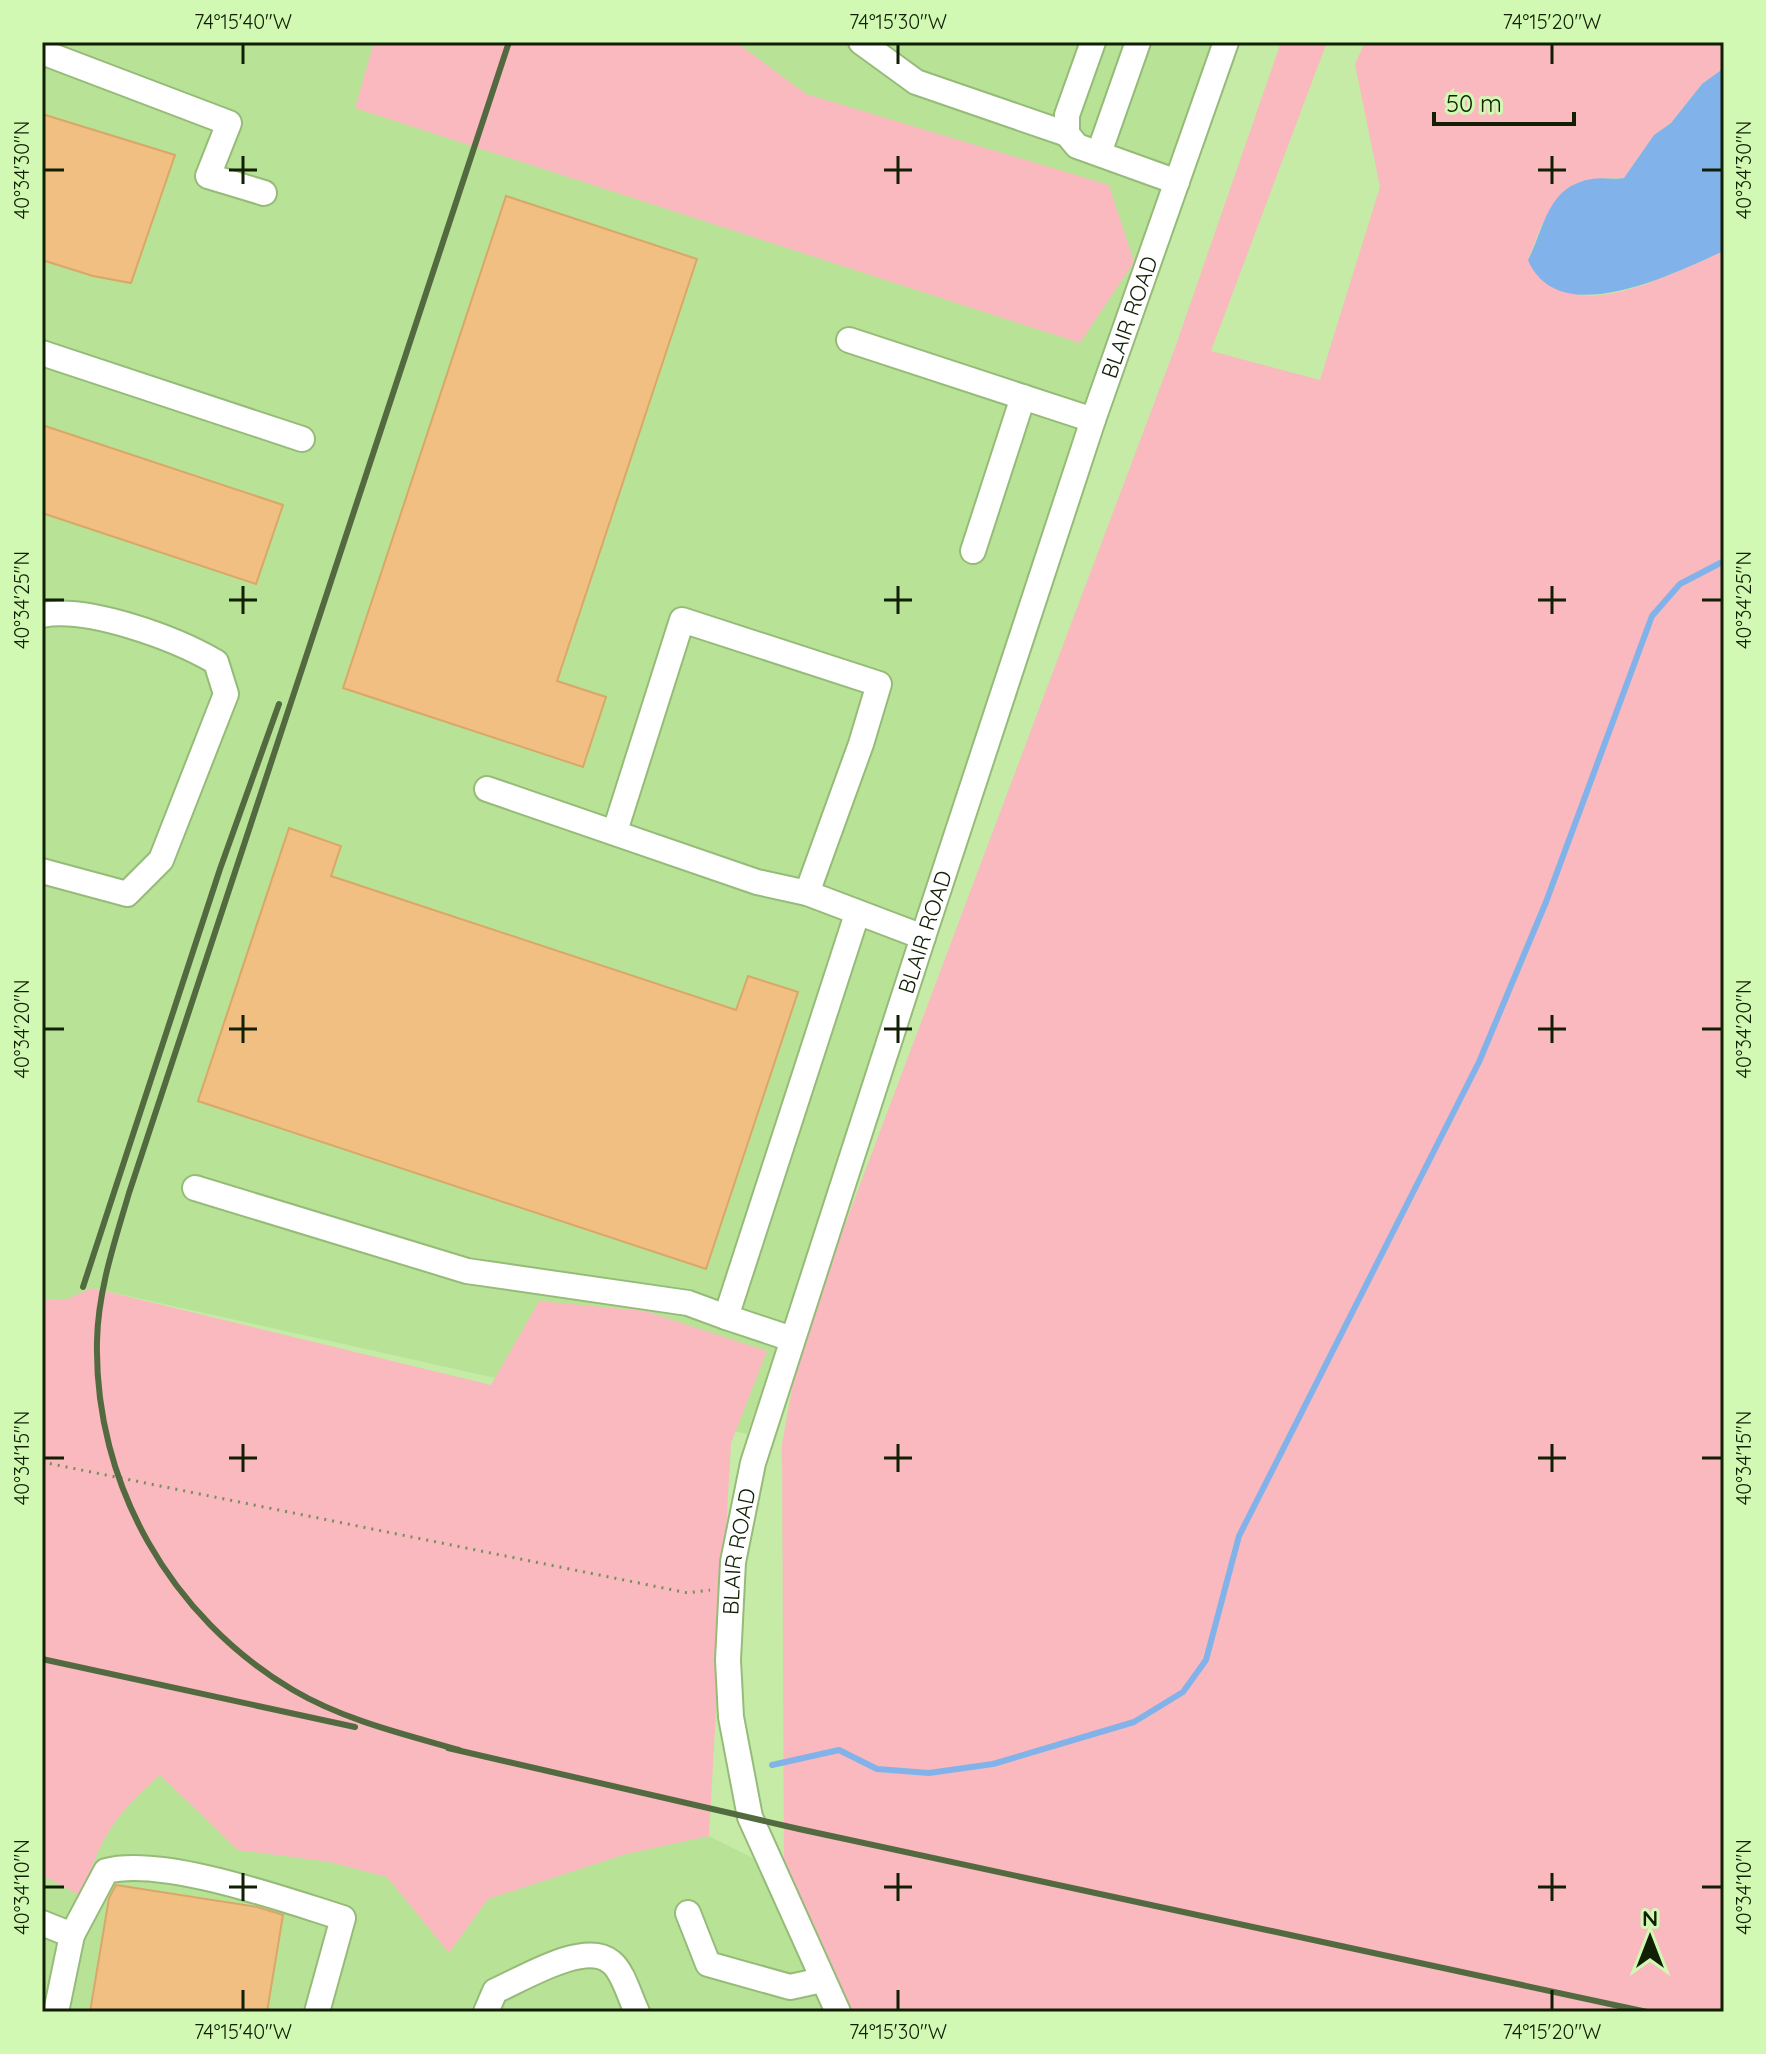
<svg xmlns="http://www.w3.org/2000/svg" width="1766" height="2054" viewBox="0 0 1766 2054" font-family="Quicksand,sans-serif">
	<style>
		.built { fill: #b8e397 }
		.green { fill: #f9b9bf }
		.water { fill: #81b3ea }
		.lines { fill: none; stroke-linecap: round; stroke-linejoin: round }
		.stream { stroke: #81b3ea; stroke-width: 6 }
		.building { fill: #f1bf82; stroke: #d9a768; stroke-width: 2 }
		.minor-casing { stroke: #96bb79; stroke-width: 28 }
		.path { stroke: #748f5d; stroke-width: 3; stroke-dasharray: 2 6; stroke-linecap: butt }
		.minor { stroke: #fff; stroke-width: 24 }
		.rail { stroke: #536a40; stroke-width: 6 }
		.ticks { fill: none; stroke: #111f05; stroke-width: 3 }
		.labels { text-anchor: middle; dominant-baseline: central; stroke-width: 6; stroke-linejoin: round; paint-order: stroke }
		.street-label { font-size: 22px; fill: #111f05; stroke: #d2f9b3 }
		.neatline { fill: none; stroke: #111f05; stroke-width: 3 }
		.ticks-label { font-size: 20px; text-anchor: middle; fill: #111f05 }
	</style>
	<rect width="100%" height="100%" fill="#c5eba6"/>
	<path class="built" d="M42,42H1233L1075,478L747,1434L92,1288L65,1300L42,1299Z
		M160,1775L238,1850L330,1862L388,1877L449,1952L488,1899L626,1854L709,1836L784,1874L850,2012H42V1875L83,1896L94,1854L128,1803Z"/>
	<path class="green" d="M374,42H736L806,94L1109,185L1134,262L1080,343L355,108Z
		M1281,42H1327L1211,351L1320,380L1380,187L1355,64L1365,42H1724V68L1702,84L1671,123L1654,135L1624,178L1592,179L1542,224L1528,260C1540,270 1554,284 1568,291C1605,310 1688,266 1724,251V2012H850L784,1874L782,1444L800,1344L1176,345Z
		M92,1288L491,1385L539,1301L645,1311L767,1351L731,1443L709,1836L626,1854L488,1899L449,1953L387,1877L330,1862L238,1850L160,1775C115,1815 98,1839 83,1897L42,1875V1299L65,1300Z"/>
	<path class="water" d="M1724,68V251C1676,272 1559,333 1528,260C1545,227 1547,186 1592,179C1602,177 1613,180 1624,178L1654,135L1671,123L1702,84Z"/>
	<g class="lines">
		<path class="stream" d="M772,1765L839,1750L877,1769L929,1773L993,1764L1134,1722L1183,1692L1206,1660L1239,1536L1479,1062L1546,902L1652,616L1680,584L1724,561"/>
	</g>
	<path class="building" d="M42,114L175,155L131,283L93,276L42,260Z
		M506,196L697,259L557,681L606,697L583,767L343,688Z
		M42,425L283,505L256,584L42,513Z
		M289,828L341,846L331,876L736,1010L748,976L798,992L706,1269L198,1101Z
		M116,1885L257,1907L283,1915L267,2012H90L109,1898Z"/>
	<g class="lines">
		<defs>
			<g id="minor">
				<path d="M861,42L916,82L1067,134"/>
				<path d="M1093,42L1067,115V134L1077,146L1177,182"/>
				<path d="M42,52L229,123L208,176L264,193"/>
				<path d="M1099,153L1138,42"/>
				<path d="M849,340L1093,420"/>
				<path d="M42,353L302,439"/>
				<path d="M973,551L1023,397"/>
				<path d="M42,615C88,606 175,638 216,662L226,694L161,860L127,894L42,871"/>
				<path d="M487,789L757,882L807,893L923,937"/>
				<path d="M615,831L682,620L879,684L861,744L807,893"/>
				<path d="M195,1188L467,1271L688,1303L726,1317L857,914"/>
				<path d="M726,1317L792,1339"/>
				<path d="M688,1913L708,1964L790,1987L822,1980"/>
				<path d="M42,1923L72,1935"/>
				<path d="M56,2012L72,1935L106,1871C163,1856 285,1900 343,1918L317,2012"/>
				<path d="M486,2012L495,1991C523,1979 585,1940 611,1962C623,1971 630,1998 637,2012"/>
				<path id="s1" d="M838,2012L750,1817L731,1717L728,1660L733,1562L753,1463L923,937L1093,420L1226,42"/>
			</g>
		</defs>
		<use href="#minor" class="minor-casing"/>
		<path class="path" d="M42,1462L688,1593L710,1590
			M1724,1984V1993"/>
		<use href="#minor" class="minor"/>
		<path class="rail" d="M83,1287L220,869L279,704
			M42,1659L355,1727
			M448,1748L799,1829L1647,2012
			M459,1750C403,1734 344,1720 293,1690C171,1618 94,1484 97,1341C98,1290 115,1241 129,1193L509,42"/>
	</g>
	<path class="ticks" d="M243,44V64M898,44V64M1552,44V64M243,156V184M898,156V184M1552,156V184M44,170H64M229,170H257M884,170H912M1538,170H1566M1702,170H1722M243,586V614M898,586V614M1552,586V614M44,600H64M229,600H257M884,600H912M1538,600H1566M1702,600H1722M243,1015V1043M898,1015V1043M1552,1015V1043M44,1029H64M229,1029H257M884,1029H912M1538,1029H1566M1702,1029H1722M243,1444V1472M898,1444V1472M1552,1444V1472M44,1458H64M229,1458H257M884,1458H912M1538,1458H1566M1702,1458H1722M243,1873V1901M898,1873V1901M1552,1873V1901M44,1887H64M229,1887H257M884,1887H912M1538,1887H1566M1702,1887H1722M243,1990V2010M898,1990V2010M1552,1990V2010"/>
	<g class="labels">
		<g class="street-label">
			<text stroke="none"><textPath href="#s1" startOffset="1778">BLAIR ROAD</textPath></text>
			<text stroke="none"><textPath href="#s1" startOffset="1130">BLAIR ROAD</textPath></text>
			<text stroke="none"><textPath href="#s1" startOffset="482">BLAIR ROAD</textPath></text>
		</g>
	</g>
	<rect width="1766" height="2054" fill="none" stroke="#d2f9b3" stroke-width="88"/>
	<g transform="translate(1650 1938)" stroke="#d2f9b3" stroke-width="6" paint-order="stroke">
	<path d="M0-6L14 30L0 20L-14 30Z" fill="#111f05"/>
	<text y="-12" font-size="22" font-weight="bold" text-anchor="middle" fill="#111f05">N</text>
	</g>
	<path d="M1434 112v12h140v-12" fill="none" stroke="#111f05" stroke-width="4"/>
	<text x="1446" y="112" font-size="24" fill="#111f05" stroke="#d2f9b3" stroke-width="6" paint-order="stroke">50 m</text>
	<rect x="44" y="44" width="1678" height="1966" class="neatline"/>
	<g class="ticks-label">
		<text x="243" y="29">74°15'40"W</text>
		<text x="898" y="29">74°15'30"W</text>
		<text x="1552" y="29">74°15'20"W</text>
		<text transform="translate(22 170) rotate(-90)" y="7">40°34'30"N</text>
		<text transform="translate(1744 170) rotate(-90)" y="7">40°34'30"N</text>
		<text transform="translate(22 600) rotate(-90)" y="7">40°34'25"N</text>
		<text transform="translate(1744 600) rotate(-90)" y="7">40°34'25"N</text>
		<text transform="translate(22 1029) rotate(-90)" y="7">40°34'20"N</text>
		<text transform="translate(1744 1029) rotate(-90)" y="7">40°34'20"N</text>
		<text transform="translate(22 1458) rotate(-90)" y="7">40°34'15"N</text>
		<text transform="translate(1744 1458) rotate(-90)" y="7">40°34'15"N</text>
		<text transform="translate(22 1887) rotate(-90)" y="7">40°34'10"N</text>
		<text transform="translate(1744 1887) rotate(-90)" y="7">40°34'10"N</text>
		<text x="243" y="2039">74°15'40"W</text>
		<text x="898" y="2039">74°15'30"W</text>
		<text x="1552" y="2039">74°15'20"W</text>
	</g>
</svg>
